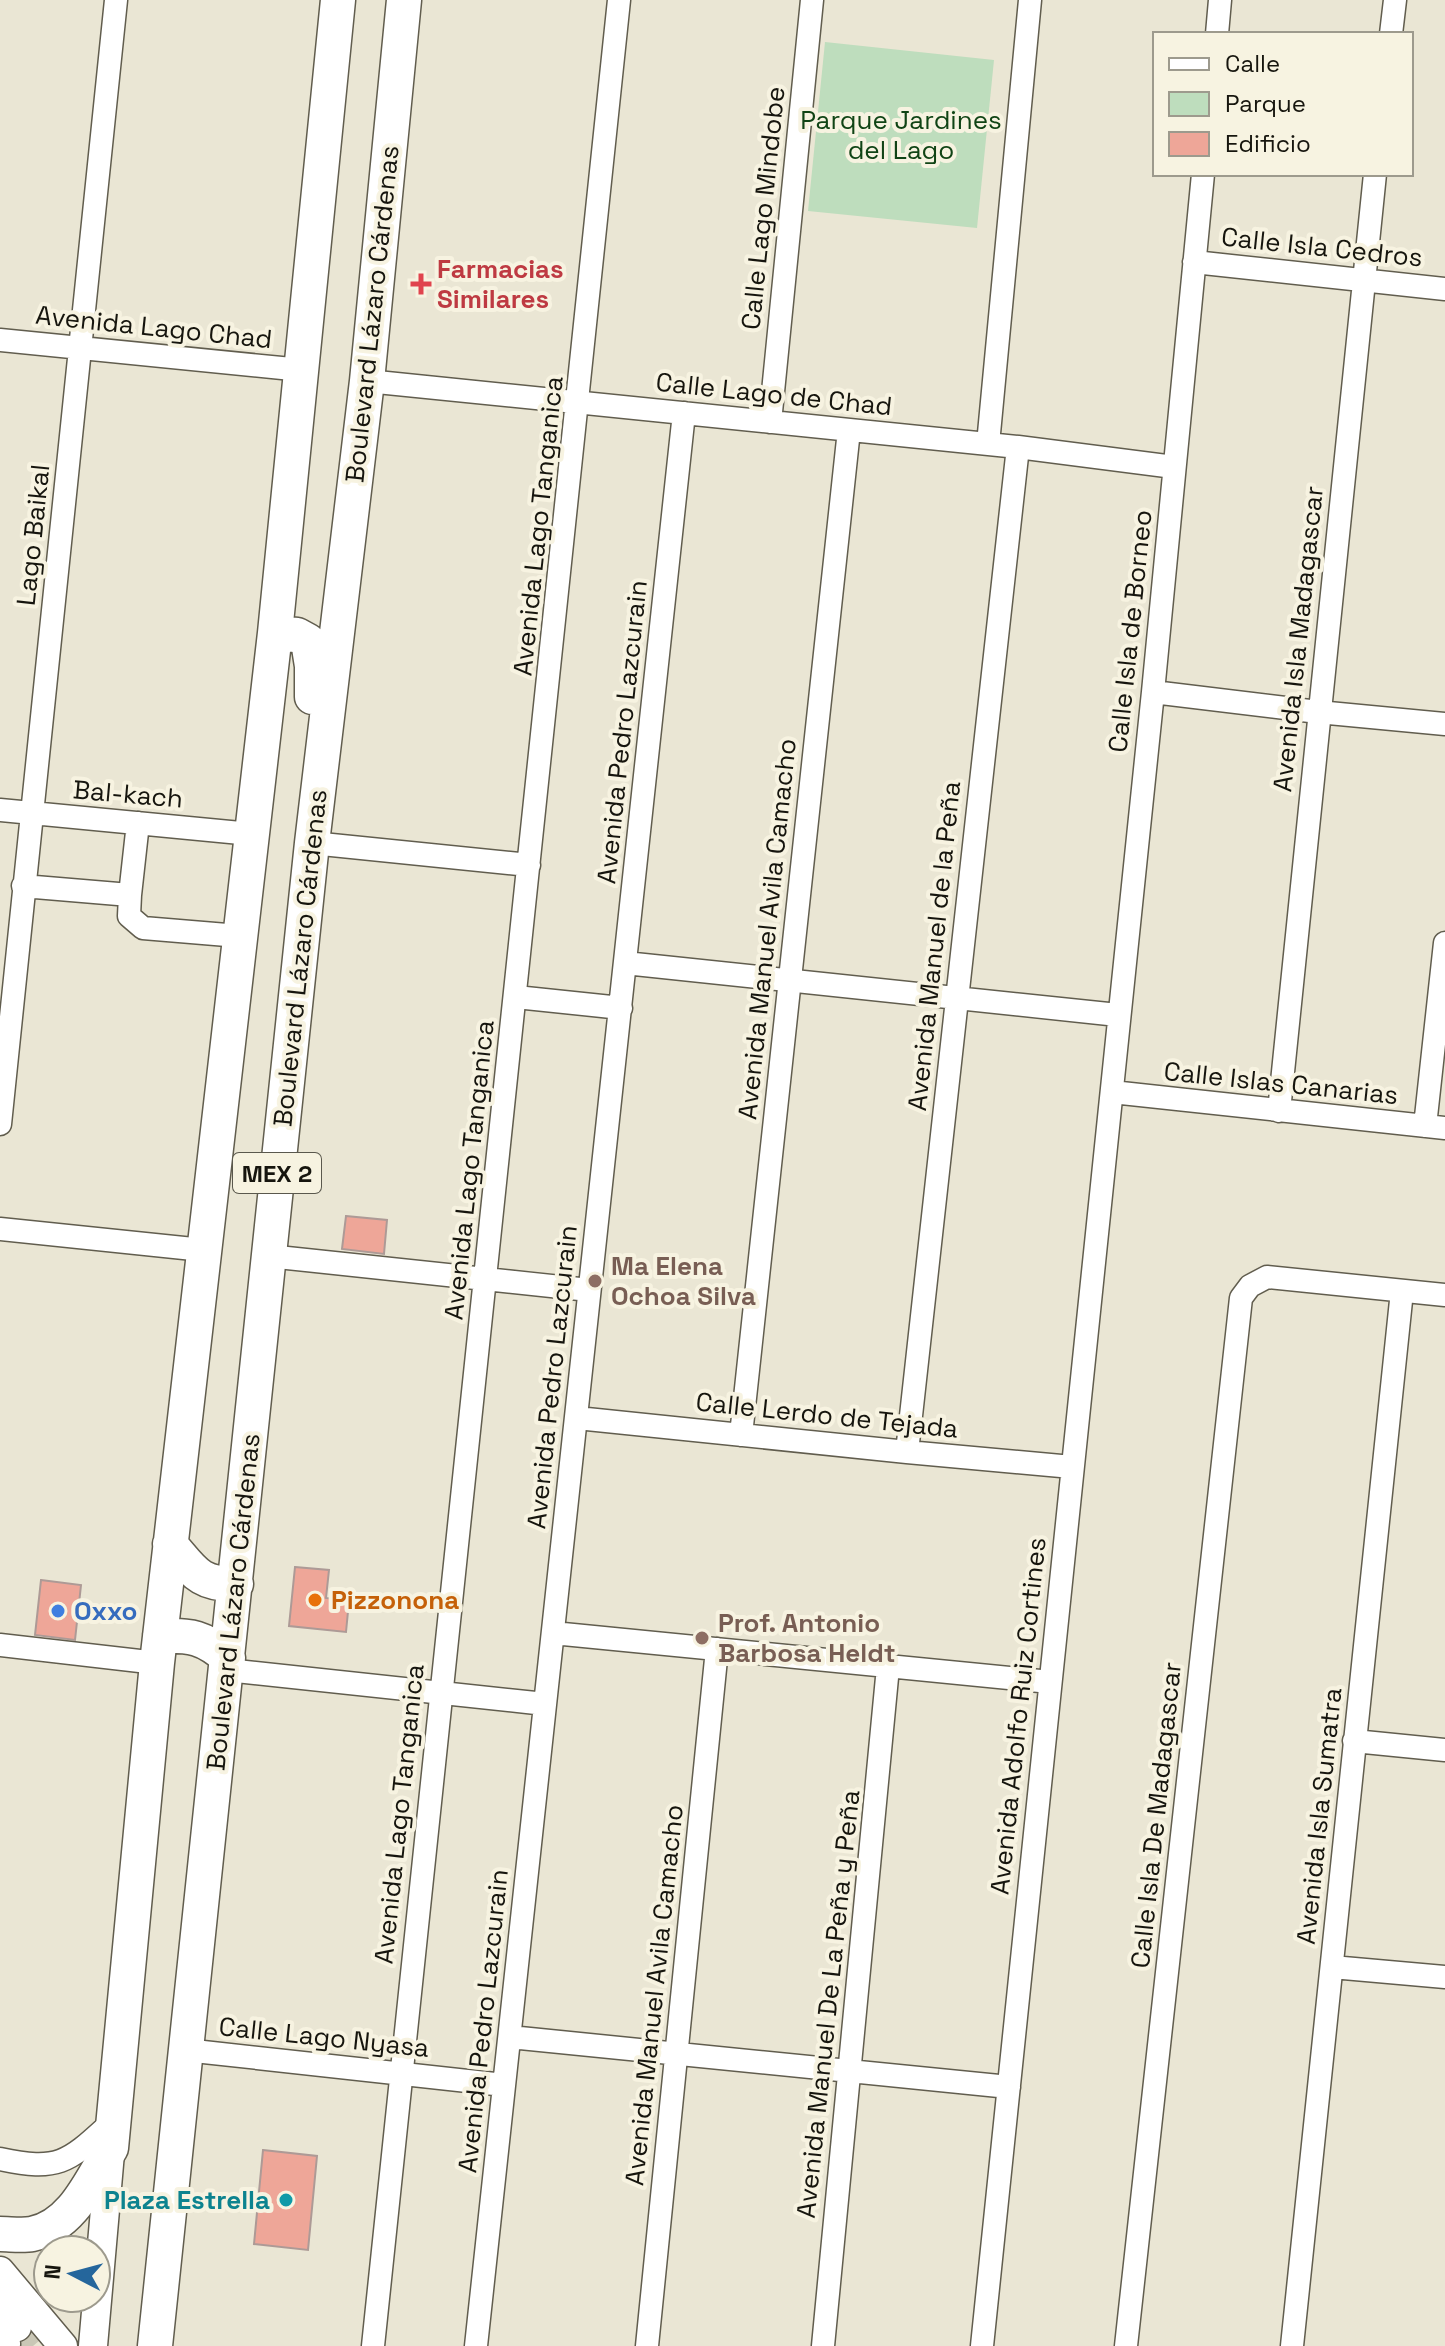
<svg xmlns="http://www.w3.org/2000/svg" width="1445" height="2346" viewBox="0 0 1445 2346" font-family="'Space Grotesk',sans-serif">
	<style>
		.green { fill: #beddbd }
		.building { fill: #eea698; stroke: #ad9a96; stroke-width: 2 }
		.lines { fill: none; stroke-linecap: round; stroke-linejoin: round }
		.major-tunnel { stroke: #cac7b6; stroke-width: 28; stroke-dasharray: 28 14; stroke-linecap: butt }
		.minor-casing { stroke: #615d4e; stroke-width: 25 }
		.major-casing { stroke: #615d4e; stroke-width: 31 }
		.highway-casing { stroke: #615d4e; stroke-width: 37 }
		.minor { stroke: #fff; stroke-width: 22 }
		.major { stroke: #fff; stroke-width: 28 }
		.highway { stroke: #fff; stroke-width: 34 }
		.health-dot { fill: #e0444e; stroke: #f7f3e1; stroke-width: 3 }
		.education-dot { fill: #8d6e63; stroke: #f7f3e1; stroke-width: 3 }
		.food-dot { fill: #e8710a; stroke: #f7f3e1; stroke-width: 3 }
		.shop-dot { fill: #3f7fe0; stroke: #f7f3e1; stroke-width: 3 }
		.culture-dot { fill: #0f9aa8; stroke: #f7f3e1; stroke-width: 3 }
		.labels { text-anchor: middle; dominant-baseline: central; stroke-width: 8; stroke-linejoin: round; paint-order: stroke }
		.shield { fill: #f7f3e1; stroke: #5a584d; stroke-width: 2 }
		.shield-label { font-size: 24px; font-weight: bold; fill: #16150e }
		.park-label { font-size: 26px; fill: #104415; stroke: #f7f3e1 }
		.street-label { font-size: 26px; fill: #16150e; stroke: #f7f3e1 }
		.health-label { font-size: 26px; font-weight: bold; fill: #be3a42; stroke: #f7f3e1; text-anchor: start }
		.education-label { font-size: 26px; font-weight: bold; fill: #785e54; stroke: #f7f3e1; text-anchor: start }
		.food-label { font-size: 26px; font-weight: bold; fill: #c56008; stroke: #f7f3e1; text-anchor: start }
		.shop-label { font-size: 26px; font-weight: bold; fill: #366cbe; stroke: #f7f3e1; text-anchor: start }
		.culture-label { font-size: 26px; font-weight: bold; fill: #0d838f; stroke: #f7f3e1; text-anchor: end }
	</style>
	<rect width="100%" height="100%" fill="#eae6d4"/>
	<path class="green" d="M825,42L994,60L977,228L808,211Z"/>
	<path class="building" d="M346,1216L387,1220L384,1254L342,1249Z
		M295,1567L329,1570L326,1598L349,1601L346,1632L289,1626Z
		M41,1580L81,1585L75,1640L35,1635Z
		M263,2150L317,2156L308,2250L254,2244Z"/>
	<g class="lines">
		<path class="major-tunnel" d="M17,2327L33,2346"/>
		<defs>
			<path id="minor" d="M1217,34L1220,0
				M1391,34L1395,0
				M1194,262L1445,289
				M0,340L302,370
				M367,381L1018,447L1174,467
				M770,422L812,0
				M988,444L1030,0
				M1153,692L1318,712L1445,724
				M0,810L251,834
				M312,843L529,865
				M23,886L130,895L138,823
				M130,895L129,916L143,928L239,936
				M625,963L1118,1015
				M516,997L621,1008
				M1112,1092L1445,1128
				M1279,1111L1375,174
				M0,1124L116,0
				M1425,1126L1445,943
				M0,1229L203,1250
				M268,1256L589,1290
				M577,1418L907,1452L1072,1467
				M741,1435L849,430
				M907,1452L1018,447
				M553,1633L1050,1682
				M0,1645L157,1663
				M227,1670L545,1704
				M1354,1741L1445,1750
				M1332,1967L1445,1977
				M510,2037L1009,2087
				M185,2050L504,2085
				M0,2159C61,2172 69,2161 113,2121
				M373,2346C451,1564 542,783 619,0
				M476,2346L684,413
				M647,2346L717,1649
				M823,2346L888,1667
				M982,2346L1153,692L1203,174
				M1126,2346L1241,1298L1250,1286L1267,1277L1445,1295
				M1292,2346L1402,1291"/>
			<path id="major" d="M0,2271L63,2346
				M0,2307L17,2327
				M0,2337L6,2344
				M93,2346L110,2153"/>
			<path id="highway" d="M275,633L297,635L308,641L312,666V697
				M170,1544C193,1570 198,1585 236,1584
				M160,1636C191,1635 204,1637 228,1658
				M0,2234C10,2234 22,2236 32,2234C73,2226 91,2180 111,2148L157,1663L275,633L338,0
				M155,2346L312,843L367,381L404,0"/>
		</defs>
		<use href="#minor" class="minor-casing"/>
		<use href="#major" class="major-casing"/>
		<use href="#highway" class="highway-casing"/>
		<use href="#minor" class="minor"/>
		<use href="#major" class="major"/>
		<use href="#highway" class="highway"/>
	</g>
	<path class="health-dot" d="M417 272h8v8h8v8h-8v8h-8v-8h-8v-8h8z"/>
	<g class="education-dot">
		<circle cx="595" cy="1281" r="8"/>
		<circle cx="702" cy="1638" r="8"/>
	</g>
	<circle class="food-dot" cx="315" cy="1600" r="8"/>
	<circle class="shop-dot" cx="58" cy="1611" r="8"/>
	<circle class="culture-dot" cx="286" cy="2200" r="8"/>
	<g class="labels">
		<rect class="shield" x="233" y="1153" width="88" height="40" rx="6"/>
		<g class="shield-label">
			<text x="277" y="1173">MEX 2</text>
		</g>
		<g class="park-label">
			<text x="901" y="120">Parque Jardines<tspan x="901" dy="30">del Lago</tspan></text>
		</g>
		<g class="street-label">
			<text transform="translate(763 208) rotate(-84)">Calle Lago Mindobe</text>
			<text transform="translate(1322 247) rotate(6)">Calle Isla Cedros</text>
			<text transform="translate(372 314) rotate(-84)">Boulevard Lázaro Cárdenas</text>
			<text transform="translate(154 327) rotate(6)">Avenida Lago Chad</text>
			<text transform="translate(774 394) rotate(6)">Calle Lago de Chad</text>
			<text transform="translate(538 526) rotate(-84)">Avenida Lago Tanganica</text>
			<text transform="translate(33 535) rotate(-84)">Lago Baikal</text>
			<text transform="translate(1130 631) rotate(-84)">Calle Isla de Borneo</text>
			<text transform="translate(1298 639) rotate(-84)">Avenida Isla Madagascar</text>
			<text transform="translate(622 732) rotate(-84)">Avenida Pedro Lazcurain</text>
			<text transform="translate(128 794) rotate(5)">Bal-kach</text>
			<text transform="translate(767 929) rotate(-84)">Avenida Manuel Avila Camacho</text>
			<text transform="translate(934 946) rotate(-84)">Avenida Manuel de la Peña</text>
			<text transform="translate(300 958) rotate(-84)">Boulevard Lázaro Cárdenas</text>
			<text transform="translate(1281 1083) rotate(6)">Calle Islas Canarias</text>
			<text transform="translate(469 1170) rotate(-84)">Avenida Lago Tanganica</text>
			<text transform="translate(552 1377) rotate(-84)">Avenida Pedro Lazcurain</text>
			<text transform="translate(827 1415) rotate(6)">Calle Lerdo de Tejada</text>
			<text transform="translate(233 1602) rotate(-84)">Boulevard Lázaro Cárdenas</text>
			<text transform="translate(1018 1716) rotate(-84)">Avenida Adolfo Ruiz Cortines</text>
			<text transform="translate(399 1814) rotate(-84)">Avenida Lago Tanganica</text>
			<text transform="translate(1156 1815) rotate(-84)">Calle Isla De Madagascar</text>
			<text transform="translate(1319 1816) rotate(-84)">Avenida Isla Sumatra</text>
			<text transform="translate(654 1995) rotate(-84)">Avenida Manuel Avila Camacho</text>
			<text transform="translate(828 2004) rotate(-84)">Avenida Manuel De La Peña y Peña</text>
			<text transform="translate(483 2021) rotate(-84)">Avenida Pedro Lazcurain</text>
			<text transform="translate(324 2037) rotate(6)">Calle Lago Nyasa</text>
		</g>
		<g class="health-label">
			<text x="437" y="269">Farmacias<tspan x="437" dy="30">Similares</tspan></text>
		</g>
		<g class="education-label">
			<text x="611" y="1266">Ma Elena<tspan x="611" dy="30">Ochoa Silva</tspan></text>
			<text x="718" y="1623">Prof. Antonio<tspan x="718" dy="30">Barbosa Heldt</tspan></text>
		</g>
		<g class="food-label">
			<text x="331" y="1600">Pizzonona</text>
		</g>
		<g class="shop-label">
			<text x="74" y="1611">Oxxo</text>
		</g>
		<g class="culture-label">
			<text x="270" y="2200">Plaza Estrella</text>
		</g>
	</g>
	<rect x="1153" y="32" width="260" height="144" fill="#f7f3e1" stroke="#9d9a8d" stroke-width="2"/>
	<rect x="1169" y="58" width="40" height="12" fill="#ffffff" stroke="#9d9a8d" stroke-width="2"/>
	<text x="1225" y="72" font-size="24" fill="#16150e">Calle</text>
	<rect x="1169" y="92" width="40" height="24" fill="#beddbd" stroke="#9d9a8d" stroke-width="2"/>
	<text x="1225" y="112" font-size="24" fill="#16150e">Parque</text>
	<rect x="1169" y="132" width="40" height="24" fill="#eea698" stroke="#9d9a8d" stroke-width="2"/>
	<text x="1225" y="152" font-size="24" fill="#16150e">Edificio</text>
	<g transform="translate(72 2274) rotate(276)"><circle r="38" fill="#f7f3e1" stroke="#9d9a8d" stroke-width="2"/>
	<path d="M0-6L14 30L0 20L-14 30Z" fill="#25669c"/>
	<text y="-12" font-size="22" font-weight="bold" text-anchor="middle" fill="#16150e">N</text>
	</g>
</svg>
